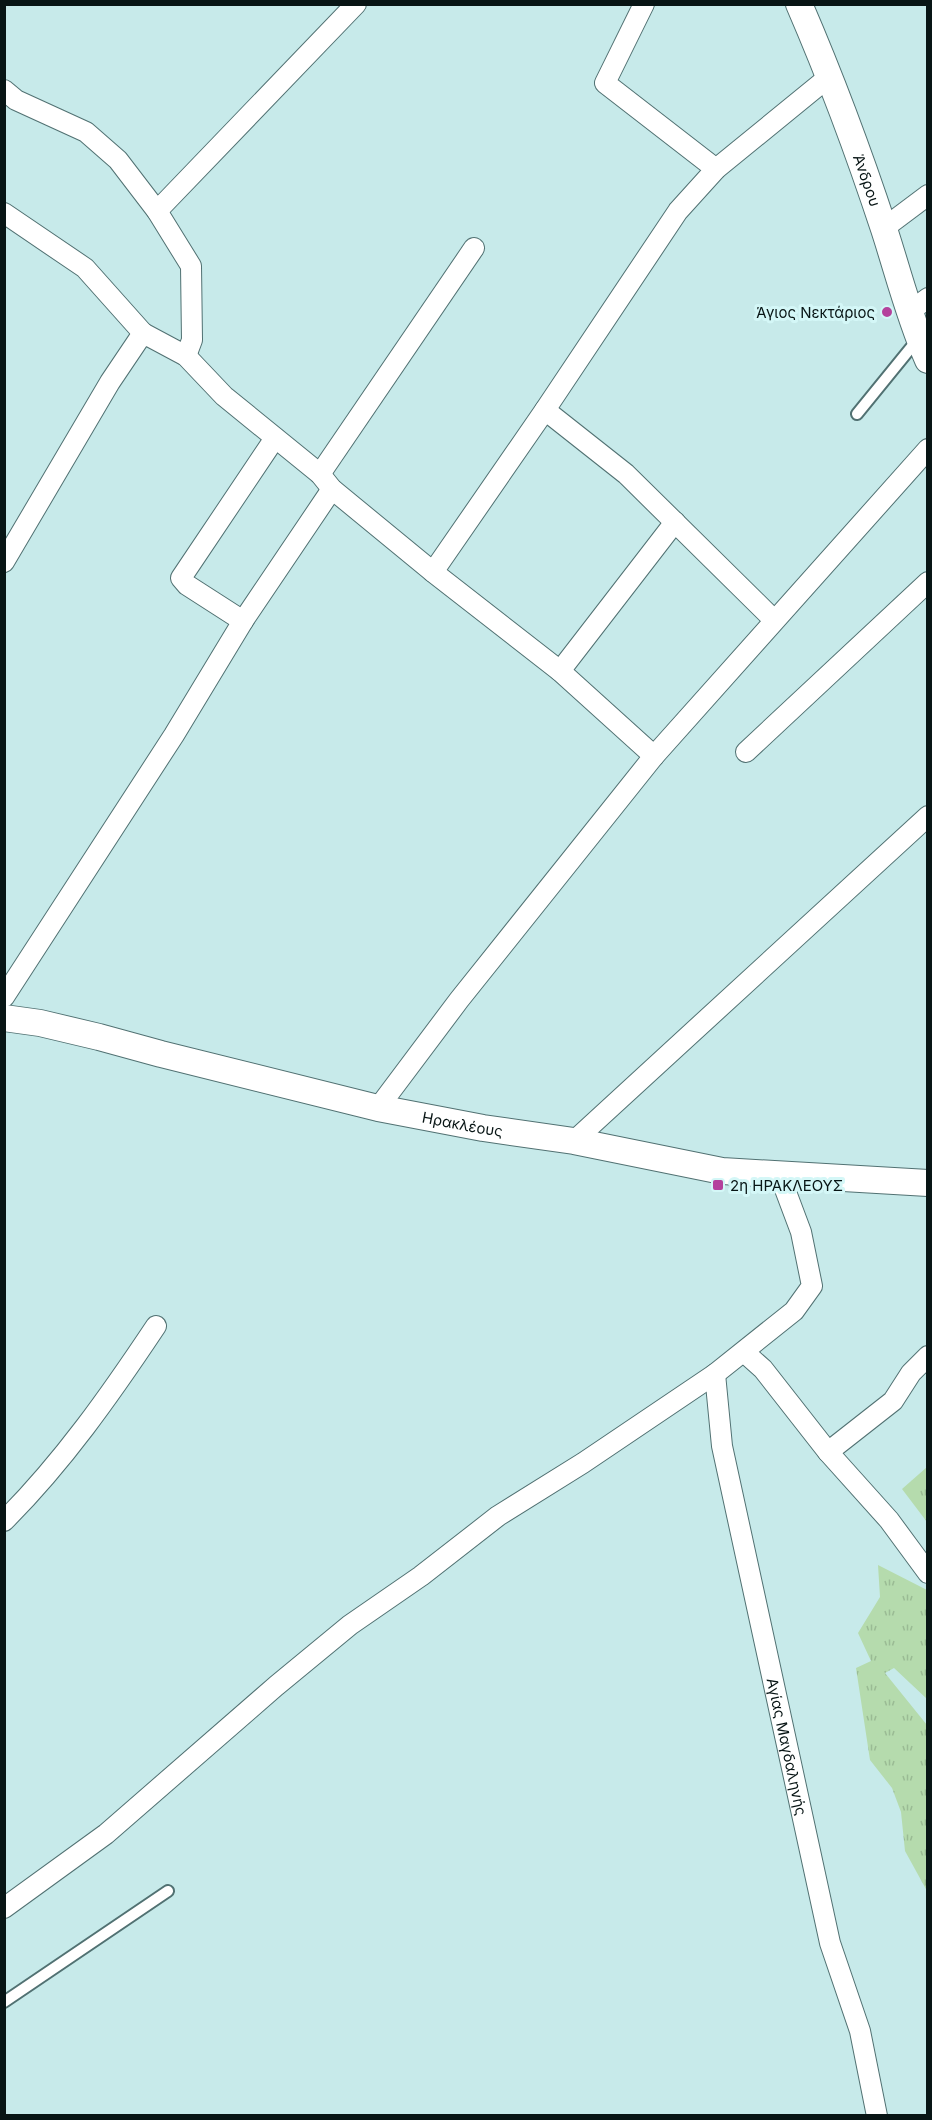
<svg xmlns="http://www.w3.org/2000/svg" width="932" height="2120" viewBox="0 0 932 2120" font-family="Inter,sans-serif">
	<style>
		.grass { fill: url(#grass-tufts) }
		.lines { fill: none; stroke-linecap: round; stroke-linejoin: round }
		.service-casing { stroke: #517172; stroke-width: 14 }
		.minor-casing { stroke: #517172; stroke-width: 22 }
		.tertiary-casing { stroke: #517172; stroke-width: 28 }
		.service { stroke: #fff; stroke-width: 10 }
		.minor { stroke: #fff; stroke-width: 20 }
		.tertiary { stroke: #fff; stroke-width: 26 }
		.poi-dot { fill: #b4419c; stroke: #d4f7f7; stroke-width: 2 }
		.labels { text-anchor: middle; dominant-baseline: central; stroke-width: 6; stroke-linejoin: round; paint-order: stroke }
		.street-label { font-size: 15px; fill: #081515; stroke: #d4f7f7 }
		.poi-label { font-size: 15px; fill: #081515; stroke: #d4f7f7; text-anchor: end }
	</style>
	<defs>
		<pattern id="grass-tufts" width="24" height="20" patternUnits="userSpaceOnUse" patternTransform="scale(1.5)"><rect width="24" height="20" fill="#b5dbad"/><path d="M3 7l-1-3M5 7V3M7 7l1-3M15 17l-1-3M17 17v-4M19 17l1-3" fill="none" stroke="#9abb94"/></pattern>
	</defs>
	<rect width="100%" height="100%" fill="#c7eaea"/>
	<path class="grass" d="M927,1467V1522L902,1489Z
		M878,1565L927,1590V1699L894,1668L885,1673L927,1725V1891L905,1851L901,1812L892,1788L870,1760L856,1668L871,1661L858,1633L880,1597Z"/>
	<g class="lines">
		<defs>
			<path id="service" d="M857,414L918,339
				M4,2002L168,1891"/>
			<g id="minor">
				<path d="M644,4L605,83L716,169"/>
				<path d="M4,90L16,100L86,132L118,160L157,211L191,266L192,340L186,356"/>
				<path d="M157,211L356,4"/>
				<path d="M4,213L85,268L143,333"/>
				<path d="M884,228L928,195"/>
				<path d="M909,312L928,298"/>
				<path d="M545,410L626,474L774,620"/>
				<path d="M320,474L474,248"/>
				<path d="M4,562L110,382L143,333L186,356L224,396L320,474L332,489L433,572L560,671L654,756"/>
				<path d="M433,572L545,410L678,211L716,169L830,76"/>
				<path d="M243,621L187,585L181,578L275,438"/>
				<path d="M560,671L675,522"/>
				<path d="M746,752L928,582"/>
				<path d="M4,997L174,735L243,621L332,489"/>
				<path d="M378,1108L459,1000L654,756L928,449"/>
				<path d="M574,1141L928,816"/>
				<path d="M744,1352L763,1369L828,1452L889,1520L928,1573"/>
				<path id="s1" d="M715,1374L722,1446L830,1943L860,2031L877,2116"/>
				<path d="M828,1452L893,1401L911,1373L928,1356"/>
				<path d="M4,1521C63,1462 110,1395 156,1326"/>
				<path d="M4,1908L106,1834L276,1686L350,1625L421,1576L498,1516L583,1463L715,1374L794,1311L812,1286L801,1232L780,1176"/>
			</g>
			<g id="tertiary">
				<path id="s2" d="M799,4C831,78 859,153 884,229C898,272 909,317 928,360"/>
				<path id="s3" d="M4,1018L40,1023L99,1037L161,1054L378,1108L483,1128L574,1141L722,1171L928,1183"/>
			</g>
		</defs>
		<use href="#service" class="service-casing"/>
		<use href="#minor" class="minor-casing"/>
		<use href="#tertiary" class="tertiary-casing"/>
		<use href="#service" class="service"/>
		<use href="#minor" class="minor"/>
		<use href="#tertiary" class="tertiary"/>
	</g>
	<g class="poi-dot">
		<circle cx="887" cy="312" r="6"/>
		<rect x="712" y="1179" width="12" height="12" rx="3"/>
	</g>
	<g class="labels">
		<g class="street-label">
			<text stroke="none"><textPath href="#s2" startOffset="189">Άνδρου</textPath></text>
			<text stroke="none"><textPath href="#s3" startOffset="471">Ηρακλέους</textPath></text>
			<text stroke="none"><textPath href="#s1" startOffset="380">Αγίας Μαγδαληνής</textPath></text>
		</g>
		<g class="poi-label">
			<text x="875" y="312">Άγιος Νεκτάριος</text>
			<text x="730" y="1185" text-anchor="start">2η ΗΡΑΚΛΕΟΥΣ</text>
		</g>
	</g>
	<rect width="932" height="2120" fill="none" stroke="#081515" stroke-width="12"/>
</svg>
